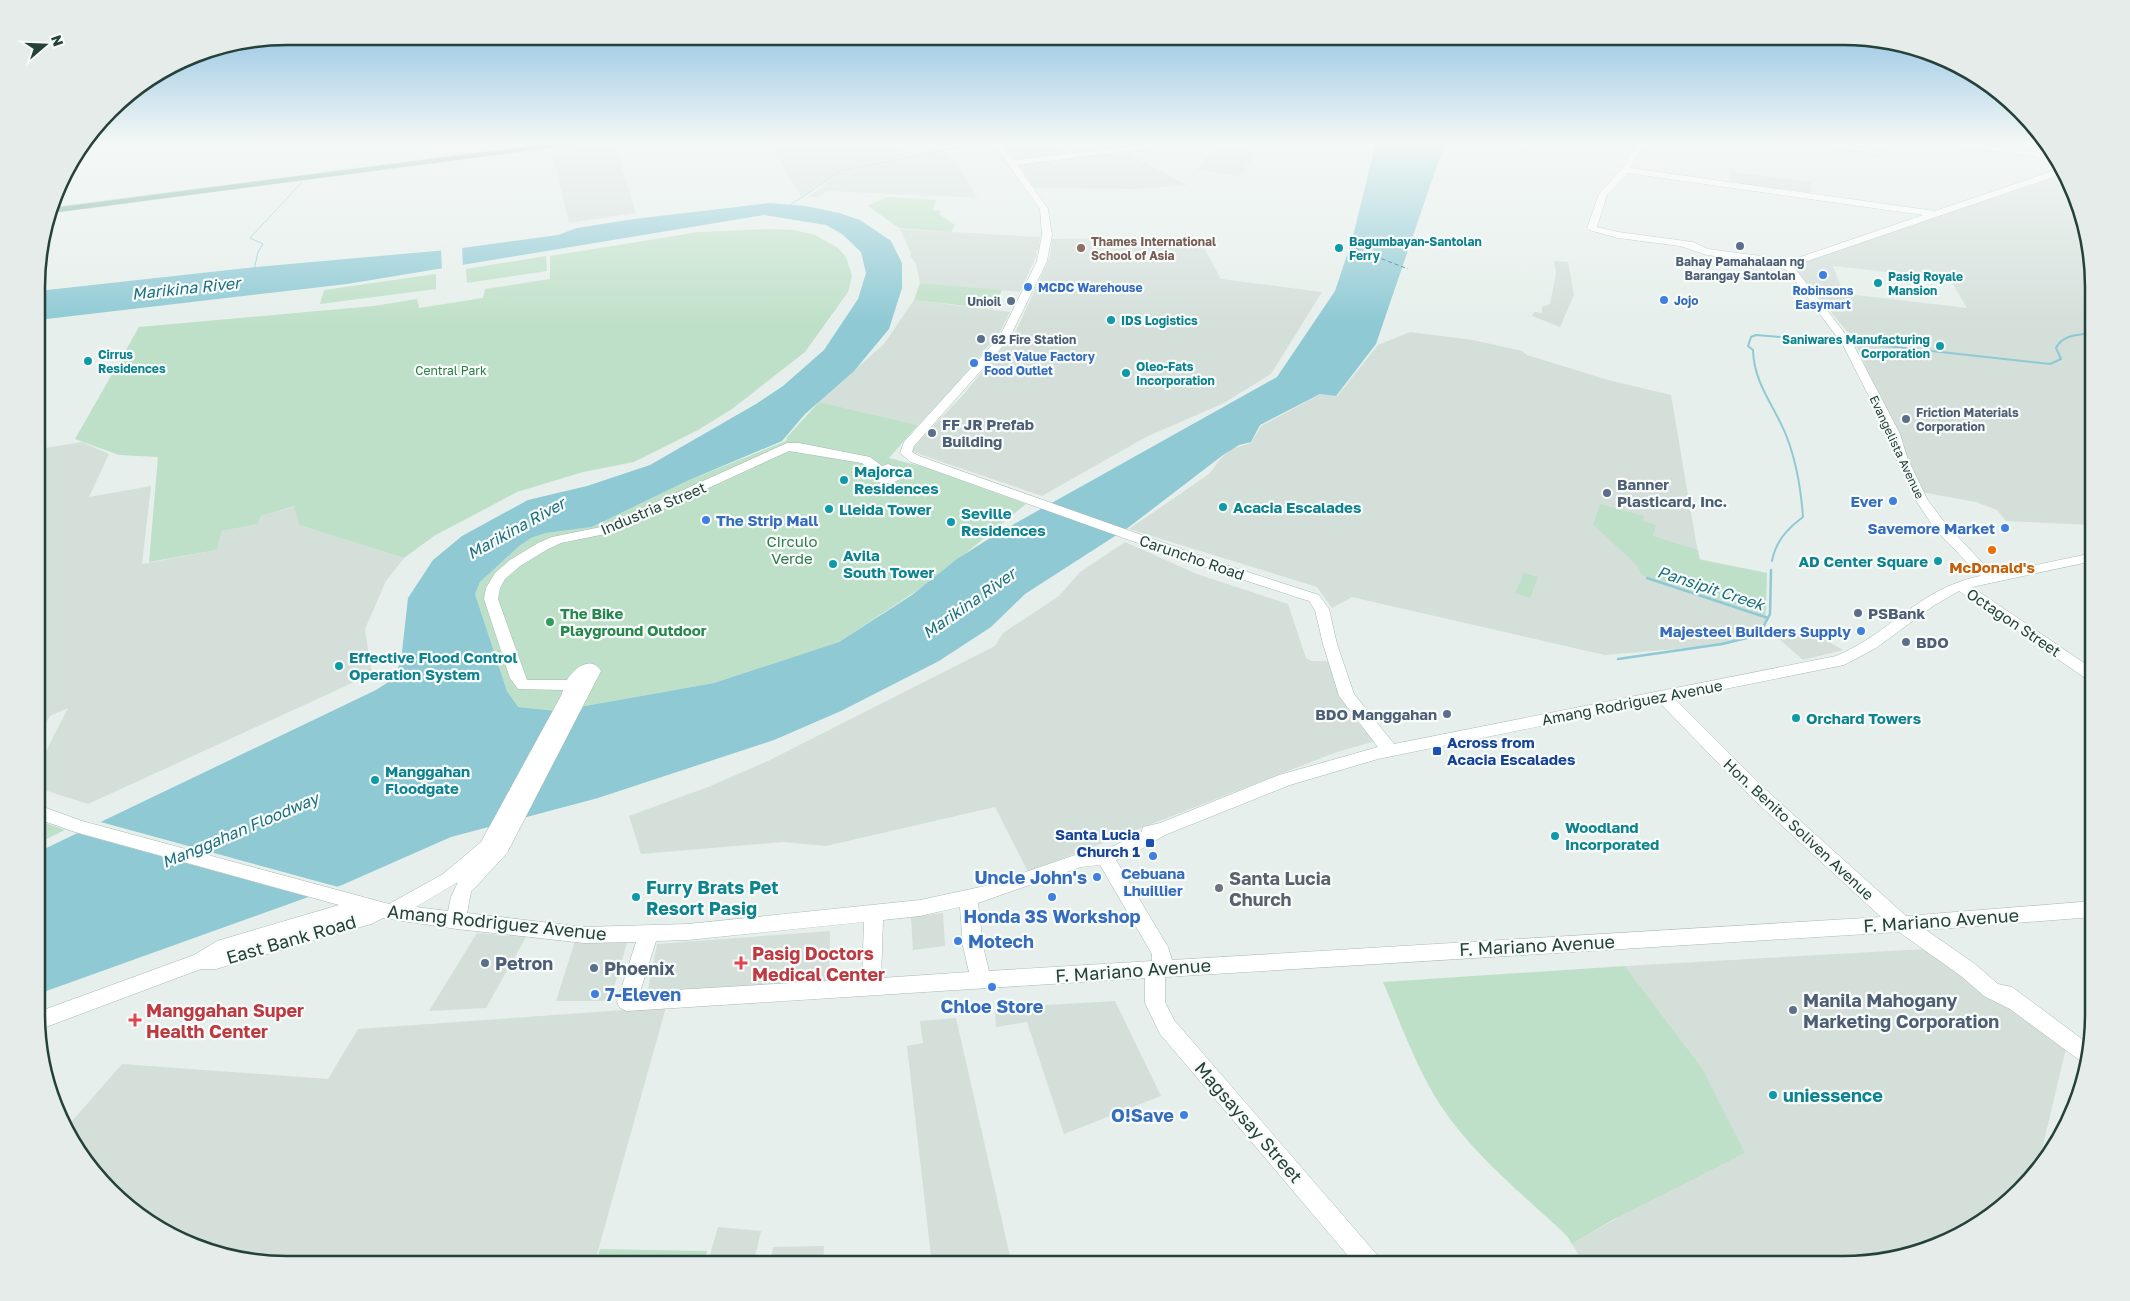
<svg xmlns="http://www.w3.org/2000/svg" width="2130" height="1301" viewBox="0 0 2130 1301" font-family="'Golos Text',sans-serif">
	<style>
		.built { fill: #d4dfda }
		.green { fill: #bfe0c8 }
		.water { fill: #8ec9d4 }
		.pier { fill: #e6efeb }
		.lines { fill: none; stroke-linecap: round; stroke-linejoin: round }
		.stream-far2 { stroke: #8ec9d4; stroke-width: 1 }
		.stream-far1 { stroke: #8ec9d4; stroke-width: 2 }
		.stream { stroke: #8ec9d4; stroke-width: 2.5 }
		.ferry { stroke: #1c6f80; stroke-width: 1; stroke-dasharray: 4 3; stroke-linecap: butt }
		.secondary-casing { stroke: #a4bbb3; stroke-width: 1 }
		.primary-casing { stroke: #c2cac8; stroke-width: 1 }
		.secondary { fill: #fff; fill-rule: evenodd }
		.primary { fill: #6aa596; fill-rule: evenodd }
		.service-dot { fill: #5c6f8a; stroke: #f7fbf9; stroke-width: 2 }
		.education-dot { fill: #8d6e63; stroke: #f7fbf9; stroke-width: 2 }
		.culture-dot { fill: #0f9aa8; stroke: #f7fbf9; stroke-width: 2 }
		.shop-dot { fill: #3f7fe0; stroke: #f7fbf9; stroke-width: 2 }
		.food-dot { fill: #e8710a; stroke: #f7fbf9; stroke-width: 2 }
		.leisure-dot { fill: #2e9e5b; stroke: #f7fbf9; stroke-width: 2 }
		.transit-dot { fill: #1a4fb4; stroke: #f7fbf9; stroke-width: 2 }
		.worship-dot { fill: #6b7280; stroke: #f7fbf9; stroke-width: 2 }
		.health-dot { fill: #e0444e; stroke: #f7fbf9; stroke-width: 2 }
		.labels { text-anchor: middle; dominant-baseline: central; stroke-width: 4.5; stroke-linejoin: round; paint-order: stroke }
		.far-education-label { font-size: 12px; font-weight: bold; fill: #785e54; stroke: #f7fbf9; text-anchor: start }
		.far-culture-label { font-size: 12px; font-weight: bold; fill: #0d838f; stroke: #f7fbf9; text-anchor: start }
		.far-service-label { font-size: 12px; font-weight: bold; fill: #4e5e75; stroke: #f7fbf9; text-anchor: start }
		.far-shop-label { font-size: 12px; font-weight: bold; fill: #366cbe; stroke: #f7fbf9; text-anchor: start }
		.far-park-label { font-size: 12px; fill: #2d7a4b; stroke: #f7fbf9 }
		.far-street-label { font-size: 12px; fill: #24423a; stroke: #f7fbf9 }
		.service-label { font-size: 15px; font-weight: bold; fill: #4e5e75; stroke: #f7fbf9; text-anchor: start }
		.culture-label { font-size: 15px; font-weight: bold; fill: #0d838f; stroke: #f7fbf9; text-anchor: start }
		.shop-label { font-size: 15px; font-weight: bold; fill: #366cbe; stroke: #f7fbf9; text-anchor: end }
		.street-label { font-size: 15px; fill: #24423a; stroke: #f7fbf9 }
		.park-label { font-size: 15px; fill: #2d7a4b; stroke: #f7fbf9 }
		.food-label { font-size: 15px; font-weight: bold; fill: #c56008; stroke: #f7fbf9 }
		.leisure-label { font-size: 15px; font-weight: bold; fill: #27864d; stroke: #f7fbf9; text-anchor: start }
		.transit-label { font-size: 15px; font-weight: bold; fill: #164399; stroke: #f7fbf9; text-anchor: start }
		.water-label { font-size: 16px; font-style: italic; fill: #1c6f80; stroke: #f7fbf9 }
		.near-shop-label { font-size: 18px; font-weight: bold; fill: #366cbe; stroke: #f7fbf9; text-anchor: end }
		.near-worship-label { font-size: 18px; font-weight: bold; fill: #5b616d; stroke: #f7fbf9; text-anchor: start }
		.near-culture-label { font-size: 18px; font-weight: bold; fill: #0d838f; stroke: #f7fbf9; text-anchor: start }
		.near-street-label { font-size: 18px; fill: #24423a; stroke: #f7fbf9 }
		.near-health-label { font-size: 18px; font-weight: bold; fill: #be3a42; stroke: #f7fbf9; text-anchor: start }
		.near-service-label { font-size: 18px; font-weight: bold; fill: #4e5e75; stroke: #f7fbf9; text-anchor: start }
		.rim { fill: none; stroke: #24423a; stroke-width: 2.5 }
	</style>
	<rect width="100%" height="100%" fill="#e6efeb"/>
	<path class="built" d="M597,142H614L636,213L569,223L551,148Z
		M768,142H894L905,156L846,168L801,196Z
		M1002,142H1051L1061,154L1016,159Z
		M1139,142H1217L1212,147H1162L1139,145Z
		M1214,148H1219L1256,153L1240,176L1197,170Z
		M947,151L978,198L827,191L818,197L809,196L840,173L851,169Z
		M1124,152L1187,185L1135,189L1035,188L1018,164Z
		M1730,172L1811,182V195L1731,183Z
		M2053,178L2069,184L2085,222L2093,271V525L2006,521L1997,510L1976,502L1921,492L1854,340L1813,290L1967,308L1950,279L1833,266L1842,289L1808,285L1793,266Z
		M900,229L1040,237L1039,250L1035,251L1037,254L1020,292L920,283L916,264L910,256L911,253Z
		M1198,237L1221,279L1322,292L1271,374L1224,403L1146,437L1042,496L913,452L912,448L963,395L1016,331L1050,257L1052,239Z
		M1554,261L1568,262L1574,295L1560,327L1532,316L1534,312L1542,313V307L1550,304L1556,273Z
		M914,300L1010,312L1000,332L950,392L918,425L818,402L884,344Z
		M1410,332L1473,340L1522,351L1527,355L1608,380L1671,395L1699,559L1767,573L1766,620L1757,634L1723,645L1605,655L1352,597L1332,608L1317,587L1129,529L1209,474L1221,458L1231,449L1251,443L1261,426L1321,394L1337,396L1378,345Z
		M82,442L109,454L89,497L151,486L142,564L217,550L222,531L258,524L261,516L295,506L299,525L404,558L386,581L365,629L372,674L88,804L38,788V767L68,708L50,716L38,737V459L45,448Z
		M1125,542L1197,574L1288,604L1306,658L1311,661H1331L1349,713L1376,741L1337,752L1028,872L995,807L826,846L783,842L641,854L629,816L708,787L768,761L995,646L1003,633L1059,596L1080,572Z
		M1810,631L1843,650L1803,660L1779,639Z
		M943,913L945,946L913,950L911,917Z
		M830,931L829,983L646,999L657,944Z
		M477,933L526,937L486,1008L429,1011Z
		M575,941L627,943L610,1001H556Z
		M1926,949L2066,1048L2037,1171L2020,1191L1969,1231L1908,1256L1859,1264H1584L1572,1244L1616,1219L1702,1068L1625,966Z
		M1115,1001L1161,1096L1064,1134L1027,1022L996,1027L995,1008Z
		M666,1007L594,1265H287L222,1256L148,1223L78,1153L66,1128L122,1064L328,1079L358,1029Z
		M956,1018L1012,1265H932L907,1046L923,1043L920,1021Z
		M718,1227L761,1231L753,1265H707Z
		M824,1246L823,1265H770L773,1247Z"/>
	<path class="green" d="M886,197L937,200L932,210L941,211L939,214L955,225L951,232L899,228L868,206Z
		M768,229L794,230L815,235L838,248L846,257L852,276L848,292L805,352L732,409L698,430L634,462L583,472L517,492L434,536L404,558L299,525L294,506L261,516L258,524L222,531L217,550L149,562L158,457L119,455L75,439L139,327L374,306L417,299L419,308L483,298L485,289L550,279V256L699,232Z
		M546,256L547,271L467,283L466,269Z
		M436,274V289L320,304L324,290Z
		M920,283L1002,290L993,309L914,300Z
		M819,402L918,425L889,458L928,468L1026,504L933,580L839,642L714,683L557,711L517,707L507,691L475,594L480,582L519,545L531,538L546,533L592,527L687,481L786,441L787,437Z
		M1600,504L1644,516L1643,521L1656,525L1653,536L1698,550L1700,560L1767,573L1765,615L1642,575L1636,564L1593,525Z
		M1524,573L1538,577L1530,598L1515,593Z
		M38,821H40L65,830L38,843Z
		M1625,966L1702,1068L1745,1153L1616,1218L1572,1244L1567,1236C1524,1195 1474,1156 1441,1106C1416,1068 1401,1024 1383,982Z
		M600,1249L707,1251L703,1265H595Z"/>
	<path class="water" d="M1376,142H1445L1376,344L1336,396L1320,394L1260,425L1251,442L1239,445L1223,455L1129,527L1025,594L991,627L939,661L841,711L774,740L598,798L451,837L342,885L38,994V852L376,690L393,679L401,661L408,598L433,560L462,536L528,500L587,486L650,465L756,404L783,386L824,350L858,299L866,273L861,252L842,234L826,225L764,215L347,284L38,320V291L256,267L447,250L558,235L577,228L634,219L770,203L806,206L839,213L860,220L891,241L902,263V288L889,329L854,371L805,414L782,441L687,481L592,527L546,533L531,538L519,546L480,582L475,594L507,691L518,707L557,711L714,683L839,642L912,595L957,559L998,533L1277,377L1335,291L1352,240Z"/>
	<path class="pier" d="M462,246L463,268L442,271L441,248Z
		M97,821L342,888L312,898L73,832Z"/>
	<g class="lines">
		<path class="stream-far2" d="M790,205L843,170L987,142
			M254,270L258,252L263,244L250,238L302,182"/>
		<path class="stream-far1" d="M1850,342L2050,364L2061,359L2056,348C2063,334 2079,335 2093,333
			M1772,561C1776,541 1787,529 1803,517C1801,490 1796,460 1786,435C1774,405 1754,384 1753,350L1748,346L1751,337L1756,335L1842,342"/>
		<path class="stream" d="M1647,578L1768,618
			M1618,659L1722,644L1759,635L1770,614L1771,570"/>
		<path class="ferry" d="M1349,246L1408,269"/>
		<defs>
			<path id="secondary" d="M992,142H1000L1013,160L1150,144L1154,146L1150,148L1017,165L1048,209L1052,235L1047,261L1009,339L914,446L912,452L919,456L1229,566L1319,595L1329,609L1337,644L1354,694L1394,744L1836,656C1891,633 1918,589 1980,576L1935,529L1915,499L1895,457L1888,434L1843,345L1787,270L1760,262L1707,255L1680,246L1618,238L1589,230L1587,228L1599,194L1622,169L1638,142H1646L1630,168L1935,211L2047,173L2061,165L2064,171L2053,177L1793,266L1853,344L1900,434L1907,457L1927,499L1945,523L1993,574L2093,553V561L1972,587L2093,669V681L2088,680L1959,591L1933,606L1876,648L1844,665L1675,699L1765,789L1906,916L2093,901V917L1926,930L1975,964L1998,984L2012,987L2090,1045L2086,1065L2010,1009L1984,996L1961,976L1899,932L1165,977V1002L1174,1020L1378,1256L1382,1264H1355L1160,1034L1145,1003V978L627,1011L620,1008L617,1002L636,942L584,943L457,929L383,918L371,924L216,969H201L38,1030V1012L194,955L217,941L339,905L75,832L38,819V805L82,821L389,904L443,874L481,842L562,694L563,690L518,689L510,678L484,599L486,588L495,573L510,560L538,543L552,537L601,527L787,443H799L870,457L882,466L888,464L901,469L902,477C894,485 878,485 870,477L872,470L862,463L789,451L610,533L561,543L548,549L520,566L505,579L500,588L498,599L527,680H567C574,668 591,655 601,671L507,853L471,892L467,913L584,927L688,924L920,900L985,886L1081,853L1109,848L1141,833L1143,827L1160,823L1279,775L1378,747L1339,696L1323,644L1315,610L1309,601L1219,572L911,462L900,453L904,442L1000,336L1037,261L1042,235L1040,209ZM1627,173L1923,215L1783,263L1761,256L1708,249L1693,242L1618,232L1597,227L1607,195ZM887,472L890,475H883L884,473ZM1659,702L1753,799L1881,917L1172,960L1168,947L1116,860L1138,851L1165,835L1290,785L1378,759ZM1100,865L1152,954V961L989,971L983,946L978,903L1081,867ZM458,882L451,897L448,911L416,907ZM960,907L963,946L969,972L881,978L883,920L920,916ZM864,922L862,979L640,992L656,941L688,940Z
				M1810,142H1828L1886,153L1882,155Z
				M1944,142H1964L2053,155L2057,157L2053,159L1948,144Z"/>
			<path id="primary" d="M562,142H583L579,144L51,213L52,208Z"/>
		</defs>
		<use href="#secondary" class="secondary-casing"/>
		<use href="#primary" class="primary-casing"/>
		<use href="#secondary" class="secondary"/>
		<use href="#primary" class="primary"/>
	</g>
	<linearGradient id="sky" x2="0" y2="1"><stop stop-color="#84bce0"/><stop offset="0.44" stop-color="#f4f8f6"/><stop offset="1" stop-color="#f4f8f6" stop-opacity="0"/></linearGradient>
	<rect width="2130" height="324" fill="url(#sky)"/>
	<g class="service-dot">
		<circle cx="1740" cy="246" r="5"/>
		<circle cx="1011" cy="301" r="5"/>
		<circle cx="981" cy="339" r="5"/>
		<circle cx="1906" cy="419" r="5"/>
		<circle cx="932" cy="433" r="5"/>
		<circle cx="1607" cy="493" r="5"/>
		<circle cx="1858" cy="613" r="5"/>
		<circle cx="1906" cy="642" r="5"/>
		<circle cx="1447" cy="714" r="5"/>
		<circle cx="485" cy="963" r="5"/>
		<circle cx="594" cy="968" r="5"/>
		<circle cx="1793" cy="1010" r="5"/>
	</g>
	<circle class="education-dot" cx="1081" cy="248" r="5"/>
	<g class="culture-dot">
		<circle cx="1339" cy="248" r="5"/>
		<circle cx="1878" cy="283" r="5"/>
		<circle cx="1111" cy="320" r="5"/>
		<circle cx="1940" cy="346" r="5"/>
		<circle cx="88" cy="361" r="5"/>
		<circle cx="1126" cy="373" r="5"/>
		<circle cx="844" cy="480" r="5"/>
		<circle cx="1223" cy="507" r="5"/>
		<circle cx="829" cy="509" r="5"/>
		<circle cx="951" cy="522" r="5"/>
		<circle cx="1938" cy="561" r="5"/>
		<circle cx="833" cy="564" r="5"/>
		<circle cx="339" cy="666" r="5"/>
		<circle cx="1796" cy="718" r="5"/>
		<circle cx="375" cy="780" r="5"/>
		<circle cx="1555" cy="836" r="5"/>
		<circle cx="636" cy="897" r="5"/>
		<circle cx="1773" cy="1095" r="5"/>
	</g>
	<g class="shop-dot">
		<circle cx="1823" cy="275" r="5"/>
		<circle cx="1028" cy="287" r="5"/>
		<circle cx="1664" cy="300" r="5"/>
		<circle cx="974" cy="363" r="5"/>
		<circle cx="1893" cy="501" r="5"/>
		<circle cx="706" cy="520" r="5"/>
		<circle cx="2005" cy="528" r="5"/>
		<circle cx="1861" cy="631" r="5"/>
		<circle cx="1153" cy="856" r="5"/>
		<circle cx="1097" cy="877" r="5"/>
		<circle cx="1052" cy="897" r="5"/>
		<circle cx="958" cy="941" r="5"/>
		<circle cx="992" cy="987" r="5"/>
		<circle cx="595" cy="994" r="5"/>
		<circle cx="1184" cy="1115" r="5"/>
	</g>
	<circle class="food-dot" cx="1992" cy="550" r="5"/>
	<circle class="leisure-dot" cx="550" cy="622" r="5"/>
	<g class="transit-dot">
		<rect x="1432" y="746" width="10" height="10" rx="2.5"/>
		<rect x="1145" y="838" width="10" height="10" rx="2.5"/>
	</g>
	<circle class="worship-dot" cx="1219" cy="888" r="5"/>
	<g class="health-dot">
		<path d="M738.5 955.5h5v5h5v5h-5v5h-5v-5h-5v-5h5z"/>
		<path d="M132.5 1012.5h5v5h5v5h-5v5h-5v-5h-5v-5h5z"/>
	</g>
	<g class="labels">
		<g class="far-education-label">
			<text x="1091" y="241">Thames International<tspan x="1091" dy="14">School of Asia</tspan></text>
		</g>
		<g class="far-culture-label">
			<text x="1349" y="241">Bagumbayan-Santolan<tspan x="1349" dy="14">Ferry</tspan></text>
			<text x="1888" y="276">Pasig Royale<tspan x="1888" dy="14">Mansion</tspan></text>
			<text x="1121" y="320">IDS Logistics</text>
			<text x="1930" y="339" text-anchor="end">Saniwares Manufacturing<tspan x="1930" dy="14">Corporation</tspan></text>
			<text x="98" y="354">Cirrus<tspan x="98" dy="14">Residences</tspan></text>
			<text x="1136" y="366">Oleo-Fats<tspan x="1136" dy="14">Incorporation</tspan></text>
		</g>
		<g class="far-service-label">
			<text x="1740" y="261" text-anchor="middle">Bahay Pamahalaan ng<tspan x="1740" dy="14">Barangay Santolan</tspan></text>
			<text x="1001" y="301" text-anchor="end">Unioil</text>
			<text x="991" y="339">62 Fire Station</text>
			<text x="1916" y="412">Friction Materials<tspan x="1916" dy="14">Corporation</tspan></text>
		</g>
		<g class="far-shop-label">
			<text x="1038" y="287">MCDC Warehouse</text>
			<text x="1823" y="290" text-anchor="middle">Robinsons<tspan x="1823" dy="14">Easymart</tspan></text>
			<text x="1674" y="300">Jojo</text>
			<text x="984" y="356">Best Value Factory<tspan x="984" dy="14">Food Outlet</tspan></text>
		</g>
		<g class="far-park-label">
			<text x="451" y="370">Central Park</text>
		</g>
		<g class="far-street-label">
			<text transform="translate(1897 447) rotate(65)">Evangelista Avenue</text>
		</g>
		<g class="service-label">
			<text x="942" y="424">FF JR Prefab<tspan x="942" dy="17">Building</tspan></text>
			<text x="1617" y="484">Banner<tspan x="1617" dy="17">Plasticard, Inc.</tspan></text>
			<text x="1868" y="613">PSBank</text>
			<text x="1916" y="642">BDO</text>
			<text x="1437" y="714" text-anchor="end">BDO Manggahan</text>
		</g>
		<g class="culture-label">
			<text x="854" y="471">Majorca<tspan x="854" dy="17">Residences</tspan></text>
			<text x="1233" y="507">Acacia Escalades</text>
			<text x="839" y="509">Lleida Tower</text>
			<text x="961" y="513">Seville<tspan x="961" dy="17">Residences</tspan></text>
			<text x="843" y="555">Avila<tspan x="843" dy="17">South Tower</tspan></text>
			<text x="1928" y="561" text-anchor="end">AD Center Square</text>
			<text x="349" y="657">Effective Flood Control<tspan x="349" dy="17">Operation System</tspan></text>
			<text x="1806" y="718">Orchard Towers</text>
			<text x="385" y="771">Manggahan<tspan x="385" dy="17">Floodgate</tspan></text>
			<text x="1565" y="827">Woodland<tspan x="1565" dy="17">Incorporated</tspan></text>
		</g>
		<g class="shop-label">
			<text x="1883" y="501">Ever</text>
			<text x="716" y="520" text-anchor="start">The Strip Mall</text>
			<text x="1995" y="528">Savemore Market</text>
			<text x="1851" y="631">Majesteel Builders Supply</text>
			<text x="1153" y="873" text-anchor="middle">Cebuana<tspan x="1153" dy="17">Lhuillier</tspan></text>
		</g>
		<g class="street-label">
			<text transform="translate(653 508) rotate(-23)">Industria Street</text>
			<text transform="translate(1192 557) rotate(19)">Caruncho Road</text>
			<text transform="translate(2014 622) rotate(34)">Octagon Street</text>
			<text transform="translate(1632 702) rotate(-11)">Amang Rodriguez Avenue</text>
			<text transform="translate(1799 829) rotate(43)">Hon. Benito Soliven Avenue</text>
		</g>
		<g class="park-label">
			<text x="792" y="541">Circulo<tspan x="792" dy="17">Verde</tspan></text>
		</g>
		<g class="food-label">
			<text x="1992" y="567">McDonald's</text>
		</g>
		<g class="leisure-label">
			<text x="560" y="613">The Bike<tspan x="560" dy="17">Playground Outdoor</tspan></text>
		</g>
		<g class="transit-label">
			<text x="1447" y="742">Across from<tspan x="1447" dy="17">Acacia Escalades</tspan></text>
			<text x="1140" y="834" text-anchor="end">Santa Lucia<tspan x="1140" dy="17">Church 1</tspan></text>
		</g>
		<g class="water-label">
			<text transform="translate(186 288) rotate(-6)">Marikina River</text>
			<text transform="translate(516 528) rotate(-29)">Marikina River</text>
			<text transform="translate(1711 588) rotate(18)">Pansipit Creek</text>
			<text transform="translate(969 603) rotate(-35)">Marikina River</text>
			<text transform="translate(240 830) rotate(-23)">Manggahan Floodway</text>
		</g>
		<g class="near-shop-label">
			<text x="1087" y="877">Uncle John's</text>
			<text x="1052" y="916" text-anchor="middle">Honda 3S Workshop</text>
			<text x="968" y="941" text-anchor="start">Motech</text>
			<text x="605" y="994" text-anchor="start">7-Eleven</text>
			<text x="992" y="1006" text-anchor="middle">Chloe Store</text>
			<text x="1174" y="1115">O!Save</text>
		</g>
		<g class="near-worship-label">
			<text x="1229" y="878">Santa Lucia<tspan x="1229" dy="21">Church</tspan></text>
		</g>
		<g class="near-culture-label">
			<text x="646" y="887">Furry Brats Pet<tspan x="646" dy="21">Resort Pasig</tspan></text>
			<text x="1783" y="1095">uniessence</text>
		</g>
		<g class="near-street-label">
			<text transform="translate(1941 920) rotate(-4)">F. Mariano Avenue</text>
			<text transform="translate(497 922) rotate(6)">Amang Rodriguez Avenue</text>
			<text transform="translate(291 939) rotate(-16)">East Bank Road</text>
			<text transform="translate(1537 945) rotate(-3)">F. Mariano Avenue</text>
			<text transform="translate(1133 970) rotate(-4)">F. Mariano Avenue</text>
			<text transform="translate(1249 1122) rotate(49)">Magsaysay Street</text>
		</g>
		<g class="near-health-label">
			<text x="752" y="953">Pasig Doctors<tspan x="752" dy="21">Medical Center</tspan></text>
			<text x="146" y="1010">Manggahan Super<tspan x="146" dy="21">Health Center</tspan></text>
		</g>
		<g class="near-service-label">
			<text x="495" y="963">Petron</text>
			<text x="604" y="968">Phoenix</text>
			<text x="1803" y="1000">Manila Mahogany<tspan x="1803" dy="21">Marketing Corporation</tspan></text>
		</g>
	</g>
	<path d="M0 0H2130V1301H0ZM287 45H1843A242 242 0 0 1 2085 287V1014A242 242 0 0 1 1843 1256H287A242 242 0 0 1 45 1014V287A242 242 0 0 1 287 45Z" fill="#e6ecea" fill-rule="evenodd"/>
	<path class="rim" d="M287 45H1843A242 242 0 0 1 2085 287V1014A242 242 0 0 1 1843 1256H287A242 242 0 0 1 45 1014V287A242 242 0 0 1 287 45Z"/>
	<g transform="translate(45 45) rotate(71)" stroke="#f7fbf9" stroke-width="4" paint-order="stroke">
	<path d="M0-4L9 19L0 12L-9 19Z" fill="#24423a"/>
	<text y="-8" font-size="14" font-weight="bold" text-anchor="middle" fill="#24423a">N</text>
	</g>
</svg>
